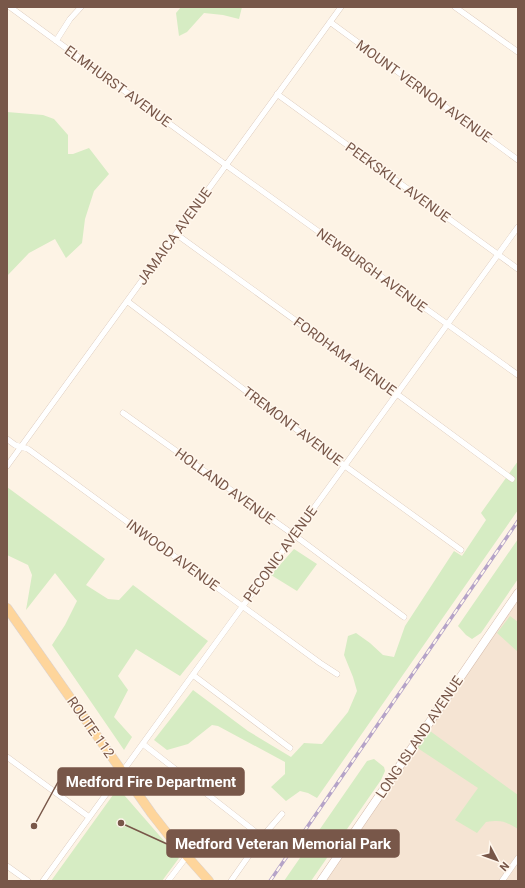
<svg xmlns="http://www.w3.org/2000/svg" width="525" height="888" viewBox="0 0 525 888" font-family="Roboto,sans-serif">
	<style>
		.residential { fill: #f5e4d3 }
		.green { fill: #d6ecc3 }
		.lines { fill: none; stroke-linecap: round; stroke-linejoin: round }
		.street-casing { stroke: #d2bcad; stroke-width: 6 }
		.secondary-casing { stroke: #d5bbab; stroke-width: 9 }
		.primary-casing { stroke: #dcd3d0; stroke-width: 10 }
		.street { stroke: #fff; stroke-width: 5.5 }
		.secondary { stroke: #fff; stroke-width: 8 }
		.primary { stroke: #fed59b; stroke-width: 9 }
		.rail-casing { stroke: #b5a3c8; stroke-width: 3.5 }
		.rail { stroke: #fff7ed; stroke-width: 2; stroke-dasharray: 6; stroke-linecap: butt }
		.labels { text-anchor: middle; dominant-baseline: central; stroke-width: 3; stroke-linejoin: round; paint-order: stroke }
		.street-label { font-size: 14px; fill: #785749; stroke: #fff7ed }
		.leader { fill: none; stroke: #785749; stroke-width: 1.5 }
		.callout-dot { fill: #785749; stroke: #fff7ed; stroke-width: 1.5 }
		.callout { fill: #785749; stroke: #785749; stroke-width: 1.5 }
		.callout-label { font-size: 15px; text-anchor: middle; font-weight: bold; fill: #fff }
	</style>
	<rect width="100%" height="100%" fill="#fdf3e5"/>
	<path class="residential" d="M518,593V881H321Z"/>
	<path class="green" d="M181,7H242L239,19L223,15L204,13L187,32L179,36L176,13Z
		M7,112L43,115L54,119L68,135V154H73L89,148L109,174L94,191L85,219L82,243L66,258L55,239L29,253L7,276Z
		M518,461V510L317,798L308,793L300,791L286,801L271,787L285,774V762L218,726L212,725L188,744L167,750L154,740L193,690L248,731L291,757L304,743L322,744L348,712L357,691L353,677L344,655L348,636L356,633L370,643L383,655L394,657L405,626L454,551L462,556L486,520L481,513Z
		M7,487L105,559L86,585L108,599L119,600L133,585L208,641L180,676L136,649L118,676L128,690L114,717L132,737L124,750L52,645L65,625L77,601L55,573L26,610L32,575L28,565L7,555Z
		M518,539V579L481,633L472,639L466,635L458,626Z
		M294,549L317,564L297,591L271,575Z
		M510,616L518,622V652L497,633Z
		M430,731L518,795V829C504,821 502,820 486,822L477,833L455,820L478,788L416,747Z
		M374,759L384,767L385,771L381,780L311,881H284L367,761Z
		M118,788L179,858L162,881H51Z"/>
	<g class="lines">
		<defs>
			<path id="street" d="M10,7L226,165L518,375
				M455,7L518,52
				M330,22L518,160
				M56,41L70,19L81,7
				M277,94L518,269
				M176,234L397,394L512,479
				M127,301L345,466L461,550
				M123,413L294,535L404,617
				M7,439L15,445L28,449L320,663L337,674
				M7,466L341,7
				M193,675L290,748
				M143,744L262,837
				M7,757L89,817
				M7,866L28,881
				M43,881L518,227
				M168,881L187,856
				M231,881L262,837L282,814
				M502,881L518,858"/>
			<path id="secondary" d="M321,881L518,593"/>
			<path id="primary" d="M7,608L152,814L170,837L209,881"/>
		</defs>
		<use href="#street" class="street-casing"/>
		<use href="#secondary" class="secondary-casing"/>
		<use href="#primary" class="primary-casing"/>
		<use href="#street" class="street"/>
		<use href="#secondary" class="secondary"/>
		<use href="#primary" class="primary"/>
		<defs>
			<path id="rail" d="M270,881L518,521"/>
		</defs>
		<use href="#rail" class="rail-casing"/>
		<use href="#rail" class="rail"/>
	</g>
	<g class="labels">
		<g class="street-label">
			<text transform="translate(118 86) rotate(36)">ELMHURST AVENUE</text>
			<text transform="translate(424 91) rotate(36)">MOUNT VERNON AVENUE</text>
			<text transform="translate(398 182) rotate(36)">PEEKSKILL AVENUE</text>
			<text transform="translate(174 236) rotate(-54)">JAMAICA AVENUE</text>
			<text transform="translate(372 270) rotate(36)">NEWBURGH AVENUE</text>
			<text transform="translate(345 356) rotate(36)">FORDHAM AVENUE</text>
			<text transform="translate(293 426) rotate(37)">TREMONT AVENUE</text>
			<text transform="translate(225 486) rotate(36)">HOLLAND AVENUE</text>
			<text transform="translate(280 554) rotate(-54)">PECONIC AVENUE</text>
			<text transform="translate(173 555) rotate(36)">INWOOD AVENUE</text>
			<text transform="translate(91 727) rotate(55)">ROUTE 112</text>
			<text transform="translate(419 737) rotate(-56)">LONG ISLAND AVENUE</text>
		</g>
	</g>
	<path class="leader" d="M34 826L58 782M121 823L167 844"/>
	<g class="callout-dot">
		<circle cx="34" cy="826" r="4"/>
		<circle cx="121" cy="823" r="4"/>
	</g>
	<g class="callout">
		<rect x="58" y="768" width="186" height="27" rx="4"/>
		<rect x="167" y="830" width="232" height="27" rx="4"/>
	</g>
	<g class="callout-label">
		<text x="151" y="787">Medford Fire Department</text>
		<text x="283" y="849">Medford Veteran Memorial Park</text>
	</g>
	<rect width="525" height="888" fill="none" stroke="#785749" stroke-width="16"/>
	<g transform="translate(497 860) rotate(131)" stroke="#fff7ed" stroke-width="3" paint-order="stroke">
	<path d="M0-3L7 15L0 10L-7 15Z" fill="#785749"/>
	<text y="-6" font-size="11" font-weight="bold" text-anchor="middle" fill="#785749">N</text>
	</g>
</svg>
